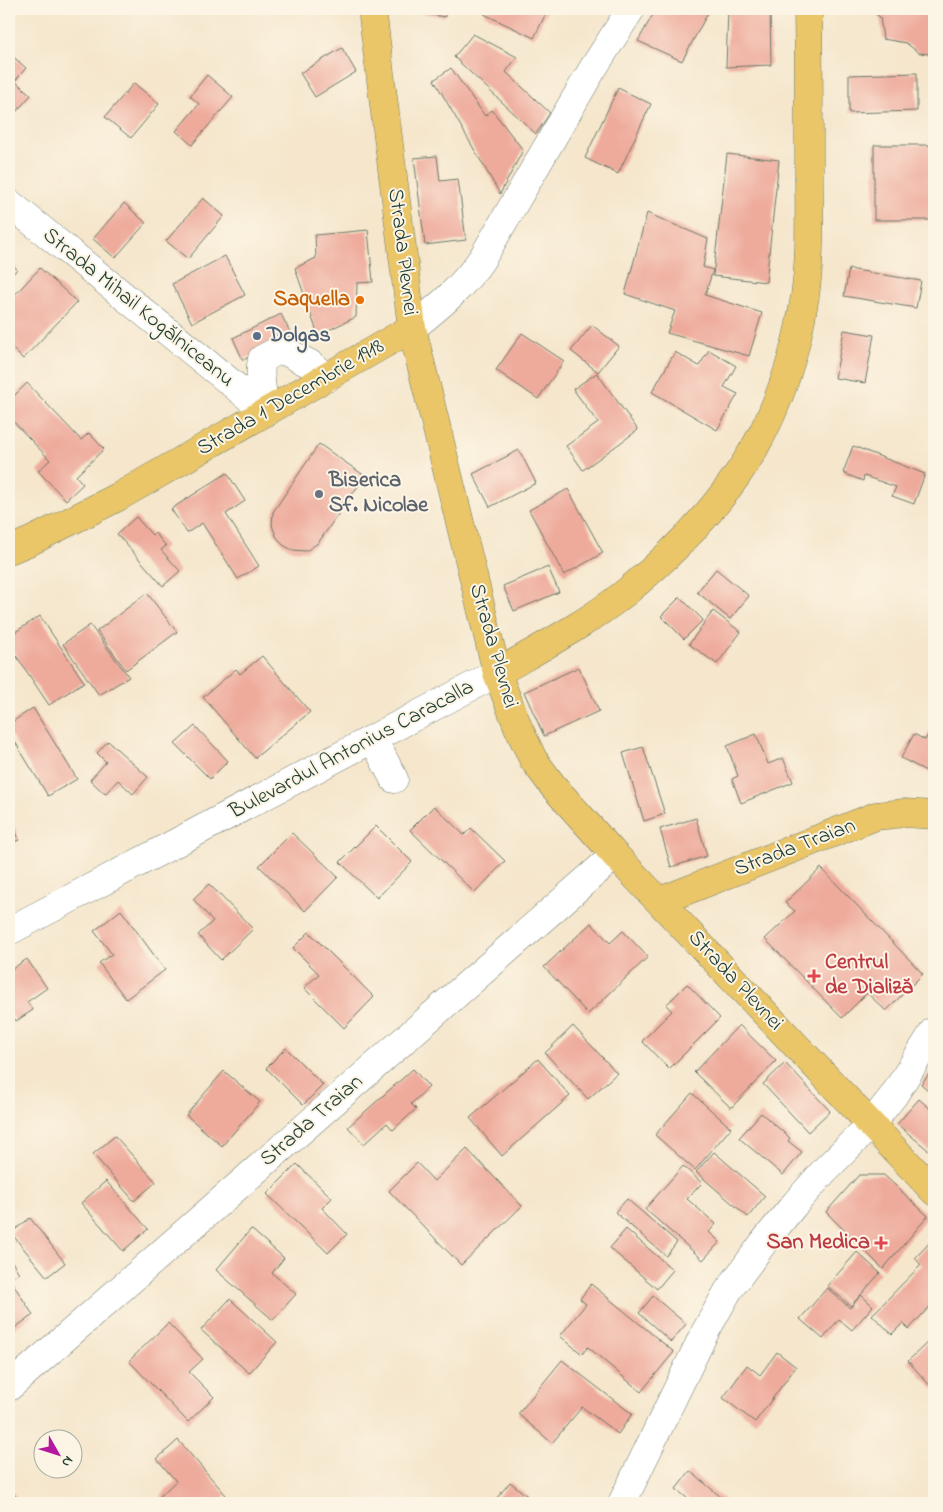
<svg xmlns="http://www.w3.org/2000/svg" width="943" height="1512" viewBox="0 0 943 1512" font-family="'Indie Flower',sans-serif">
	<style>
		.building { fill: #eeab9c }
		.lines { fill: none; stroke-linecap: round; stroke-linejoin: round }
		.minor-casing { stroke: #6a7869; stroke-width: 29 }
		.major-casing { stroke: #6a7869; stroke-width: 29 }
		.minor { stroke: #fff; stroke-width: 28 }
		.major { stroke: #eac669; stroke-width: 28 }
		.food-dot { fill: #e8710a; stroke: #fcf5e5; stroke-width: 2 }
		.service-dot { fill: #5c6f8a; stroke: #fcf5e5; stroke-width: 2 }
		.worship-dot { fill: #6b7280; stroke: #fcf5e5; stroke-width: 2 }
		.health-dot { fill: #e0444e; stroke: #fcf5e5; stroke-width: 2 }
		.labels { text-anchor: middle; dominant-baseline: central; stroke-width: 4; stroke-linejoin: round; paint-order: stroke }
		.street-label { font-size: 22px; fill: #1f3d34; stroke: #fcf5e5 }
		.food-label { font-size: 22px; font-weight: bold; fill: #c56008; stroke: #fcf5e5; text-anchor: end }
		.service-label { font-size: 22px; font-weight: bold; fill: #4e5e75; stroke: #fcf5e5; text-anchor: start }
		.worship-label { font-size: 22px; font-weight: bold; fill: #5b616d; stroke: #fcf5e5; text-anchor: start }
		.health-label { font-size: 22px; font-weight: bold; fill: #be3a42; stroke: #fcf5e5; text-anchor: start }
	</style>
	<rect width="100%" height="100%" fill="#fcf5e5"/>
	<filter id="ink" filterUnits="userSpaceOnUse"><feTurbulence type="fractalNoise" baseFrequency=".02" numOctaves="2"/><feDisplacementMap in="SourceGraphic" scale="10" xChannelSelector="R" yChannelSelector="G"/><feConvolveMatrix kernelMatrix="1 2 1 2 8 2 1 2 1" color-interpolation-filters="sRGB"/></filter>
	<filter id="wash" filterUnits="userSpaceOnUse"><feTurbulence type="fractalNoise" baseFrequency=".0096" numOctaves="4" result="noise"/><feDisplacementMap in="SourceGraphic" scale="20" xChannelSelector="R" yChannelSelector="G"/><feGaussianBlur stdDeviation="1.12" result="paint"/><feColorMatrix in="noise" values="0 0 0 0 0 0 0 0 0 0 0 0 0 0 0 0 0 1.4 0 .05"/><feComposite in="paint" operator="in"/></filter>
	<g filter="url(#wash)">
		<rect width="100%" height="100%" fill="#f5e6cc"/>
		<g id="blocks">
			<path class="building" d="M416,9H446L445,17L416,12Z
				M486,9H548L534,38L484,14Z
				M656,9H710L682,61L638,41Z
				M728,9H770L771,65L726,67Z
				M868,9H934V50L930,54L919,53L906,43L883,39L880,17Z
				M473,34L517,57L506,72L550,113L536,134L454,57Z
				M342,48L356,72L315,97L300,73Z
				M9,53L26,68L15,81L31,95L9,120Z
				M451,68L485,116L492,110L523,150L500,194L434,80Z
				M917,73V111L849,113V75Z
				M207,75L233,97L192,145L176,131L199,104L190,96Z
				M134,83L159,104L131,138L105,117Z
				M618,88L651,104L618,174L585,158Z
				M874,145H934V220H874Z
				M727,154L779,160L766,282L713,276Z
				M437,156L440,181L458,179L466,240L425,245L414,158Z
				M203,198L224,216L188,259L166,241Z
				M124,203L146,223L115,258L93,239Z
				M647,213L708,239L703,267L713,270L705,295L762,313L749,356L667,333L675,311L625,294Z
				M368,230L373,282L357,283L356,317L318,335L295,268L316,258L315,235Z
				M225,256L245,295L192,323L172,284Z
				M9,262L17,269L9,279Z
				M40,268L77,302L23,359L9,345V301Z
				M849,269L921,281L916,308L844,296Z
				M281,314L292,336L243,360L233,338Z
				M592,325L619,346L598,372L571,351Z
				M844,330L874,335L865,383L835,378Z
				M522,333L564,361L538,399L496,370Z
				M709,350L736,366L724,387L738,394L717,430L652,392L675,352L699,366Z
				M597,373L638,430L583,470L566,446L598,423L573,389Z
				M27,383L81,440L89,433L104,449L76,476L83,484L66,500L38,471L50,460L9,417V401Z
				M319,444L365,476L318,543L306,551L292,550L283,545L276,536L272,525L273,512Z
				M853,446L925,474L914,504L892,496L896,487L864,476L863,481L843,473Z
				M519,450L536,483L490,507L473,474Z
				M227,473L245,501L226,514L259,566L238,579L202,523L187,533L171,509Z
				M568,489L603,553L564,575L529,510Z
				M136,517L152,535L155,533L166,546L161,550L180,571L163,586L117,534Z
				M548,567L559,592L514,611L503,586Z
				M716,569L749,596L730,619L697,592Z
				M147,593L177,632L126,670L97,631Z
				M680,597L703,620L684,639L661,616Z
				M713,611L741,632L717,664L689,644Z
				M40,616L84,682L49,705L9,645V636Z
				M90,625L129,677L99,695L63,644Z
				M262,656L310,712L255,758L203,697L236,669L240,674Z
				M579,667L599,711L544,736L524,692Z
				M33,708L77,779L48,796L9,732V724Z
				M195,726L228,761L210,779L175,744Z
				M931,729L934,730V775L901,758L914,734L925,740Z
				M756,734L768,764L783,758L793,782L741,803L732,779L738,776L727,746Z
				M108,741L148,777L133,794L118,780L105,794L90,780L106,762L97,753Z
				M643,747L665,814L644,821L623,753Z
				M434,806L464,835L471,828L505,861L475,893L410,830Z
				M9,812L19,840L9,844Z
				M696,818L707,856L671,867L660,829Z
				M376,826L412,862L377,898L340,862Z
				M292,833L338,877L305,911L259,866Z
				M821,868L923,974L886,1011L867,993L842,1018L765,939L795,911L785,903Z
				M209,884L253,929L221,960L198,935L213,921L193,899Z
				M121,910L165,970L126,999L99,963L112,954L94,931Z
				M591,923L610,943L623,931L648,957L588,1014L544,967Z
				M309,932L374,997L344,1028L304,988L319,974L293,948Z
				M27,959L47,988L27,1002L33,1010L16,1021L9,1011V971Z
				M687,984L720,1018L669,1069L642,1041L672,1011L666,1005Z
				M739,1025L776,1061L731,1108L694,1072Z
				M573,1026L617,1073L588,1099L545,1053Z
				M286,1048L323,1085L303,1105L266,1068Z
				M538,1059L570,1096L502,1156L470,1118Z
				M785,1063L830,1111L808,1132L763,1084Z
				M934,1068V1095L921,1084Z
				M413,1069L429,1087L411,1104L416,1109L393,1130L387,1123L364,1144L348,1127Z
				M224,1071L260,1102L222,1146L186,1115Z
				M692,1093L731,1128L695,1170L655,1135Z
				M919,1099L934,1112V1155L897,1124Z
				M761,1113L790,1138L788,1141L802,1152L783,1175L739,1138Z
				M115,1136L156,1182L134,1201L93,1154Z
				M467,1149L522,1206L461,1265L389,1191L417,1163L434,1181Z
				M714,1152L765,1196L748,1217L696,1172Z
				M297,1164L332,1198L322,1208L347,1234L328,1253L267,1194Z
				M683,1166L702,1183L687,1199L716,1224L709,1232L720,1242L703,1260L645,1209Z
				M859,1175H884L928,1216L883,1269L826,1212Z
				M106,1181L148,1229L123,1251L81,1203Z
				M627,1199L677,1242L666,1256L615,1212Z
				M30,1218L65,1263L47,1277L11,1233Z
				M251,1229L284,1258L272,1273L296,1294L273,1320L216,1270Z
				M626,1229L673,1270L657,1289L610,1248Z
				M934,1238V1302L909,1329L903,1323L892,1334L872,1315L921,1265L915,1258Z
				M857,1252L880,1273L851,1306L827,1286Z
				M9,1257L19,1273L10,1279L33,1315L10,1331Z
				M591,1284L674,1352L641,1392L588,1347L582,1354L560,1336L586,1304L580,1299Z
				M827,1288L850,1308L861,1295L873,1306L852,1330L839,1319L823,1339L800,1319Z
				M653,1296L686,1324L671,1342L639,1313Z
				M230,1299L277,1342L249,1373L201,1330Z
				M168,1323L203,1359L189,1372L214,1397L188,1422L129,1361Z
				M934,1336V1390L908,1361Z
				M777,1352L796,1367L755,1422L723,1398L747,1365L760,1375Z
				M562,1360L632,1414L618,1434L582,1407L552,1443L518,1414Z
				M178,1440L226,1495L217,1503H166L160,1496L176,1481L157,1459Z
				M690,1471L727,1502V1503H693L676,1489Z
				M510,1482L536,1503H493Z
				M9,1488L20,1503H9Z"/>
		</g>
	</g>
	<g filter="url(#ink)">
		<use href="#blocks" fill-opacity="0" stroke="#6a7869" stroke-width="1"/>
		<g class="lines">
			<defs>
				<path id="minor" d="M9,203L267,412
					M412,328C439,307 464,286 483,257L592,70L631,9
					M267,412C263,394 258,378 262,359L281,349L310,364L327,378
					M373,739L394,779
					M9,931L497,673
					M9,1387L615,855
					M622,1503L704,1334L728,1291L764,1242L794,1205L824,1171L871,1124L894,1095L934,1031"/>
				<path id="major" d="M372,9L412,328L497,673L518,727L533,759L553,786L615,855L934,1191
					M9,550L31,541L118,497L412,328
					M497,673C540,648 586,624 625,593C675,552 723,503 755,447C781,401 797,348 805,296C811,255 809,214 809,173C809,118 809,63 808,9
					M660,901L876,816L904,813L934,815"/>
			</defs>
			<use href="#minor" class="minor-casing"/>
			<use href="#major" class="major-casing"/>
			<use href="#minor" class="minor"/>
			<use href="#major" class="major"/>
		</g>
	</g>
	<circle class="food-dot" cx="360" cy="300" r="5"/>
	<circle class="service-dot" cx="257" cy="336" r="5"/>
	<circle class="worship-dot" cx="319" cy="494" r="5"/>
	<g class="health-dot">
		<path d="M811.5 968.5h5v5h5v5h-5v5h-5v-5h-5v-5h5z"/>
		<path d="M878.5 1235.5h5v5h5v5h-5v5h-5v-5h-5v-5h5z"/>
	</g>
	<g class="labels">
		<g class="street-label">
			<text transform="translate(402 252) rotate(83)">Strada Plevnei</text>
			<text transform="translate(138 308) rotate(39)">Strada Mihail Kogălniceanu</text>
			<text transform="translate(291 398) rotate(-30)">Strada 1 Decembrie 1918</text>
			<text transform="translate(493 646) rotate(74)">Strada Plevnei</text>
			<text transform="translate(352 750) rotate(-28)">Bulevardul Antonius Caracalla</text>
			<text transform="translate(795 848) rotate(-21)">Strada Traian</text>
			<text transform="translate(735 981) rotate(47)">Strada Plevnei</text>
			<text transform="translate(312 1121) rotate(-41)">Strada Traian</text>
		</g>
		<g class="food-label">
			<text x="350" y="300">Saquella</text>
		</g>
		<g class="service-label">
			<text x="267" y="336">Dolgas</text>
		</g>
		<g class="worship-label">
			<text x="329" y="481">Biserica<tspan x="329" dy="25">Sf. Nicolae</tspan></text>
		</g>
		<g class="health-label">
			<text x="825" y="963">Centrul<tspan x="825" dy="25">de Dializă</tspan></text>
			<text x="870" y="1243" text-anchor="end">San Medica</text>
		</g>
	</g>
	<rect width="943" height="1512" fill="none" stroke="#fcf5e5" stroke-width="30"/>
	<g transform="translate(58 1454) rotate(129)"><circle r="24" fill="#fcf5e5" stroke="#a4ab9e"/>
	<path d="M0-4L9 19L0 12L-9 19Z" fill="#b5179e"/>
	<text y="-8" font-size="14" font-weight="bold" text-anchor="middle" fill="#1f3d34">N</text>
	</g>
</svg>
